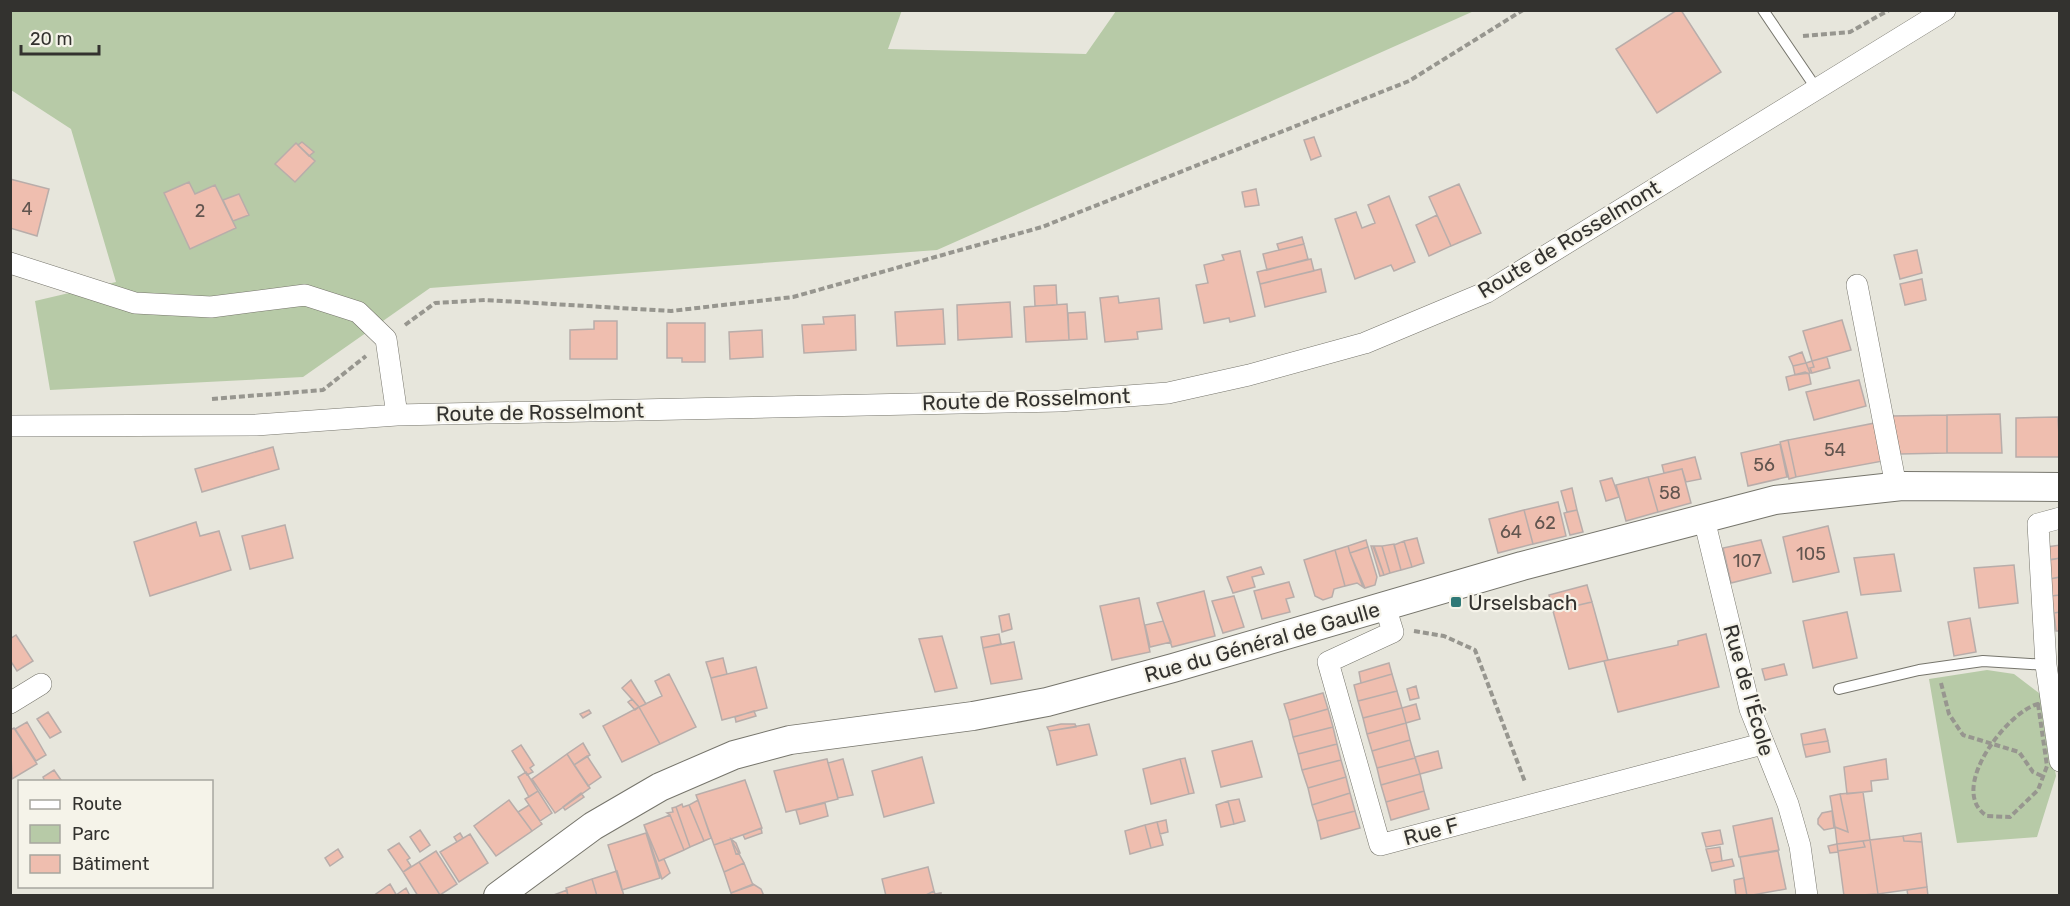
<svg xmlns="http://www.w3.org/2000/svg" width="2070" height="906" viewBox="0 0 2070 906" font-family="Rubik,sans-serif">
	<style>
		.green { fill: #b7caa7 }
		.building { fill: #efbeaf; stroke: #b8adaa; stroke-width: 1.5 }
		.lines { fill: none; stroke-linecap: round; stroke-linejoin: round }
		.service-casing { stroke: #76756c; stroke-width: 12 }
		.minor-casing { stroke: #76756c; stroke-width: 22 }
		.secondary-casing { stroke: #76756c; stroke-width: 30 }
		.path { stroke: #97968f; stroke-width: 4; stroke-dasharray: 6 3; stroke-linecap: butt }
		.service { stroke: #fff; stroke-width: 10 }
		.minor { stroke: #fff; stroke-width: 21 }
		.secondary { stroke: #fff; stroke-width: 28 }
		.poi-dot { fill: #307977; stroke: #f5f3e9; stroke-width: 2 }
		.labels { text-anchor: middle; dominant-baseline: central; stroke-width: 4.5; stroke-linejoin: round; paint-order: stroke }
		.number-label { font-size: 18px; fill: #62554f }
		.street-label { font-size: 21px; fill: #33322f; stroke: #f5f3e9 }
		.poi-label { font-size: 21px; fill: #33322f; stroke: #f5f3e9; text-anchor: start }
	</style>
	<rect width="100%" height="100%" fill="#e7e6dc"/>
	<path class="green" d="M902,10L888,49L1086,54L1116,11H1474L937,250L430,288L303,377L50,390L35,301L116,282L71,129L11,90L10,11Z
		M1987,670L2014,674L2043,696L2056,776L2037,837L1957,843L1929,679Z"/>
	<path class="building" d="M1677,10H1681L1721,72L1657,113L1616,49Z
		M1314,137L1321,156L1311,160L1304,140Z
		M302,142L314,152L309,156L298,145Z
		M296,143L315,161L295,182L275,164Z
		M10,179L49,189L37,236L10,228Z
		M189,182L195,194L215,185L236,228L190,249L164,193Z
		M1459,184L1481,233L1451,246L1429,197Z
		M1256,189L1259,205L1245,207L1242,192Z
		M239,194L249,215L233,221L223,200Z
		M1389,196L1415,262L1394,271L1391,265L1355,279L1335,219L1356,212L1362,228L1375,223L1368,205Z
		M1437,215L1451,246L1429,256L1416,225Z
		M1302,237L1304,244L1279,250L1277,244Z
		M1304,244L1308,259L1267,270L1263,254Z
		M1917,250L1922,273L1900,279L1894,255Z
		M1240,251L1255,316L1230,322L1229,318L1204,323L1196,285L1208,283L1204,265L1224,260L1222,255Z
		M1311,259L1314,271L1260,284L1257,272Z
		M1321,269L1326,292L1265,307L1260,284Z
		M1922,279L1926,300L1905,305L1900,284Z
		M1056,285L1057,305L1035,306L1034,286Z
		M1118,296L1119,303L1159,298L1162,329L1137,332L1138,339L1105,342L1100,298Z
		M1010,302L1012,337L958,340L957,305Z
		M1067,304L1069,340L1026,342L1024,307Z
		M943,309L945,344L897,346L895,312Z
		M1085,312L1087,339L1069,340L1068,313Z
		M855,315L856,350L804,353L802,325L824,324L823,317Z
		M1842,320L1851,350L1812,361L1803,331Z
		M594,321H617V359H570V330L594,329Z
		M667,323H705V362H682V358H667Z
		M762,330L763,357L730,359L729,332Z
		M1802,352L1806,363L1793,366L1789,357Z
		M1827,357L1830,368L1812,373L1810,368L1814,367L1812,361Z
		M1812,361L1814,367L1810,368L1812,373H1810L1806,363Z
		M1806,363L1810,373L1795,375L1793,366Z
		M1805,372L1809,374L1811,384L1789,390L1786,377Z
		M1859,380L1866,406L1814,420L1806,392Z
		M2000,414L2002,453H1947V415Z
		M1947,415V453L1900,454L1892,416Z
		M2058,417L2060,457H2016V418Z
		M1875,423L1883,461L1796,477L1788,440Z
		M1788,440L1796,477L1789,479L1780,442Z
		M1780,444L1787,477L1748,486L1741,453Z
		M273,447L279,469L202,492L195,469Z
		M1695,457L1701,479L1686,482L1682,469L1664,473L1662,465Z
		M1682,469L1691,503L1658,512L1648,477Z
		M1648,477L1658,512L1626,521L1616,485Z
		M1612,478L1619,497L1606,501L1600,481Z
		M1572,488L1577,510L1567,512L1561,491Z
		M1558,502L1566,536L1533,544L1524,510Z
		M1524,510L1533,544L1498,553L1489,519Z
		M1577,510L1583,532L1570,535L1564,513Z
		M196,522L200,536L219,531L231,570L150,596L134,542Z
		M285,525L293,558L250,569L242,536Z
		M1828,526L1839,572L1793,582L1783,537Z
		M1417,538L1424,563L1412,567L1404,541Z
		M1366,540L1368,547L1350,553L1348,546Z
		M1761,540L1771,573L1731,583L1723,548Z
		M1404,541L1412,567L1401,570L1394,545Z
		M1394,544L1401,570L1390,573L1382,546Z
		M2060,545V558L2049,560L2047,547Z
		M1348,546L1350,553L1363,587L1357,583L1345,586L1335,550Z
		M1371,546H1373L1384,575L1380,576Z
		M1374,546H1382L1390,573L1384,575Z
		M1368,547L1377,577L1375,585L1365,588L1350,553Z
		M1335,550L1345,586L1334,589L1332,597L1323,600L1315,596L1304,560Z
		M1894,554L1901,591L1861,595L1854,558Z
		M2060,558V577L2049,579L2047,560Z
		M2014,565L2018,603L1979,608L1974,568Z
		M1261,567L1264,574L1252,577L1255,587L1233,593L1227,577Z
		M2060,577V595L2051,596L2049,579Z
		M1289,582L1294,597L1286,599L1290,612L1262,619L1254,591Z
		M1587,585L1592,602L1553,611L1549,595Z
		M1204,591L1215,636L1172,647L1157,603Z
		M2060,595V612L2054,613L2051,596Z
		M1234,596L1244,627L1223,633L1212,601Z
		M1139,598L1150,652L1112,660L1100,606Z
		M1592,602L1608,660L1569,669L1553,611Z
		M1847,612L1857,658L1813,668L1803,621Z
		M2060,612V631H2056L2054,613Z
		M1009,614L1012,629L1002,632L999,616Z
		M1970,618L1976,652L1954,656L1948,622Z
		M1163,621L1171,642L1150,647L1145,625Z
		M999,634L1001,644L983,648L981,637Z
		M1706,634L1719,687L1618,712L1604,661L1678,645V641Z
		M16,635L33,661L17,671L10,660V639Z
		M942,636L957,688L935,692L919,639Z
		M1014,642L1022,679L991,684L983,648Z
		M723,658L727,674L711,678L706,662Z
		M1389,663L1392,674L1361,683L1359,672Z
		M1784,664L1787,675L1765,680L1762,669Z
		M756,667L767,708L722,720L711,678Z
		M669,674L696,727L660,744L639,707L662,696L655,681Z
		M1392,674L1397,691L1358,701L1354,685Z
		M631,680L646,704L639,707L622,688Z
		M1416,686L1419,698L1410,700L1407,689Z
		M1397,691L1402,708L1363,718L1358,701Z
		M1323,693L1328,709L1289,720L1284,704Z
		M632,699L639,707L635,710L628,702Z
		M1416,704L1420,719L1406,723L1402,708Z
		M639,707L660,744L622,762L603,726Z
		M1402,708L1406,723L1367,734L1363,718Z
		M1328,709L1333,727L1293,737L1289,720Z
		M589,710L591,713L583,718L580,714Z
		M754,711L756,716L736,722L735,717Z
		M48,712L61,732L50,738L37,719Z
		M27,722L46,755L36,761L15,729Z
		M1406,723L1410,740L1372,751L1367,734Z
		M1061,724H1075L1076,727L1049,731L1047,727Z
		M1089,724L1097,755L1057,765L1049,731Z
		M1333,727L1337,744L1298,754L1293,737Z
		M14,728L37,764L12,779L10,730Z
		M1825,729L1828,741L1803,745L1801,734Z
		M1410,740L1415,758L1377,768L1372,751Z
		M1252,741L1262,777L1221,787L1212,751Z
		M1828,741L1830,752L1806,757L1803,745Z
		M583,743L590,755L574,765L567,754Z
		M1337,744L1341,760L1302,770L1298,754Z
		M521,745L534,765L530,768L533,772L527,775L512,751Z
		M1438,751L1442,768L1420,774L1415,757Z
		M567,754L590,788L555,813L532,779Z
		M587,756L601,777L588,786L574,765Z
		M922,757L934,803L884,817L872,771Z
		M1185,758L1194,793L1189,794L1180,759Z
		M1415,758L1420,774L1381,785L1377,768Z
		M827,759L838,799L786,812L774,771Z
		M843,759L853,795L838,798L828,763Z
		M1180,759L1189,794L1151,804L1143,769Z
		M1886,759L1888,779L1871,781L1872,791L1847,794L1844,767Z
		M1341,760L1346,777L1308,788L1302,770Z
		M54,770L61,780L45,782L43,777Z
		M526,772L538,791L529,797L518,777Z
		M1420,774L1424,791L1386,802L1381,785Z
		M1346,777L1350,793L1312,805L1308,788Z
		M745,780L762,828L714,845L696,795Z
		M538,791L552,813L540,821L525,799Z
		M1424,791L1429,809L1391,820L1386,802Z
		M1863,792L1870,840L1837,844L1835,827L1848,832L1840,794Z
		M581,793L584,797L565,810L563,807Z
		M1350,793L1355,811L1317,821L1312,805Z
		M1840,794L1848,832L1835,827L1830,796Z
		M1239,799L1245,821L1234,824L1228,801Z
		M509,800L532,831L496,856L474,826Z
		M698,800L711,838L704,841L689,805Z
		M1228,801L1234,824L1221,827L1216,805Z
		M825,803L828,816L800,824L796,810Z
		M682,804L683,807L689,805L704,841L690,847L676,807Z
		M529,805L542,824L532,831L518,812Z
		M676,807L690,847L684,850L670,815L667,813L673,812L672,808Z
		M1355,811L1360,828L1321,839L1317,821Z
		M1832,811L1834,828L1824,830L1818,824V819L1822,813Z
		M670,815L684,850L659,861L644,825Z
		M1772,818L1779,850L1739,857L1733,826Z
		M1166,820L1168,832L1160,834L1157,822Z
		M1157,822L1163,845L1151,848L1145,825Z
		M644,825L659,861L664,859L670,873L662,879Z
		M1145,825L1151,848L1130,854L1125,831Z
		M761,828L762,833L745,839L743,835Z
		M420,830L430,845L420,852L410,837Z
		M1720,830L1723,844L1706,847L1702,833Z
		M460,833L463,838L457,842L454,837Z
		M646,833L660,878L622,890L608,845Z
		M1921,833L1922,842L1904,841L1903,836Z
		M470,834L488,863L459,882L440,852Z
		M1903,836L1904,841L1922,842L1927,887L1878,894L1870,840Z
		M731,839L736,843L740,853L736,854Z
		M731,839L744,863L724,872L714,845Z
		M1870,840L1878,894L1844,896L1838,851L1865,847L1863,841Z
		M1863,841L1865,847L1838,851L1837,844Z
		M399,843L410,858L407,860L411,866L403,872L388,850Z
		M1837,844L1838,852L1830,853L1828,846Z
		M1720,847L1722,861L1710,863L1706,849Z
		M338,849L343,857L330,866L325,858Z
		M436,851L457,884L440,895L419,862Z
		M1778,851L1786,889L1747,896L1740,857Z
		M1732,859L1734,866L1712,871L1710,863Z
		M419,862L440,895L439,896H418L403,872Z
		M744,863L753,885L731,893L724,872Z
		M928,867L934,891L924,896H886L882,879Z
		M617,871L624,896H597L592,879Z
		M1744,878L1747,896H1736L1734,880Z
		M592,879L597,896H568L566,888Z
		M390,884L397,896H373Z
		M753,884L761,889L764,896H732L731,893Z
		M1927,887L1928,896H1908L1907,890Z
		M406,888L410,896H397L396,895Z
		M567,890L568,896H551Z
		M934,891L935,894L941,893V896H924Z"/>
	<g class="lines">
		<defs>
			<path id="service" d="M1763,10L1816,88
				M1839,689L1919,670L1983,661L2046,665"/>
			<path id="minor" d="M10,263L135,303L211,307L305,295L358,312L386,339L397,415
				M1857,285L1896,486
				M10,426L256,425L397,415L1059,401L1168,393L1249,375L1365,343L1487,292L1945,10
				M2060,518L2038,524L2046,665L2060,761
				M1704,519L1750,709L1788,804L1800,846L1807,896
				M1385,606L1393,632L1328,662L1380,845L1762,744
				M10,703L41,684"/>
			<path id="secondary" d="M498,896L593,826L660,787L734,755L790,740L973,716L1047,702L1173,668L1522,566L1775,500L1902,486L2060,487"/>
		</defs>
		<use href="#service" class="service-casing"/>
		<use href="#minor" class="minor-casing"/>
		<use href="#secondary" class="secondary-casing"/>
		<path class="path" d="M1803,36L1850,32L1889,10
			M405,325L435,303L485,300L671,311L793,297L1042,227L1409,81L1523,10
			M212,399L323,390L366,356
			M1414,631L1444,636L1475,650L1525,782
			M1941,683L1949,714L1963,735L2019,752L2033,772L2042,776
			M2038,704L2047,766L2038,790L2010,817L1987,816C1946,790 2008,711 2038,704Z"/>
		<use href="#service" class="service"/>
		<use href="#minor" class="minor"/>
		<use href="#secondary" class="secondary"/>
	</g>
	<rect class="poi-dot" x="1450" y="596" width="12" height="12" rx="3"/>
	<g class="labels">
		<g class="number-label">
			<text x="27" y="209">4</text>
			<text x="200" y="211">2</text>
			<text x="1835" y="450">54</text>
			<text x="1764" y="465">56</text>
			<text x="1670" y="493">58</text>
			<text x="1545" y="523">62</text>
			<text x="1511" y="532">64</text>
			<text x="1811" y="554">105</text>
			<text x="1747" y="561">107</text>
		</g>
		<g class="street-label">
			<text transform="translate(1569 239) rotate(-31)">Route de Rosselmont</text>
			<text transform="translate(1026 399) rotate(-2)">Route de Rosselmont</text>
			<text transform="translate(540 412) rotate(-1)">Route de Rosselmont</text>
			<text transform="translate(1262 642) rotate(-16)">Rue du Général de Gaulle</text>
			<text transform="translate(1749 690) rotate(74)">Rue de l'École</text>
			<text transform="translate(1431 831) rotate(-15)">Rue F</text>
		</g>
		<g class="poi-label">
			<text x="1468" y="602">Urselsbach</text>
		</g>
	</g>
	<rect width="2070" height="906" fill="none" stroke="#33322f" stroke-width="24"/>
	<rect x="18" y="780" width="195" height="108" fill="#f5f3e9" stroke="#a7a69f" stroke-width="1.5"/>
	<rect x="30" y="800" width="30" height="9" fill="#ffffff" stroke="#a7a69f" stroke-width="1.5"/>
	<text x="72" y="810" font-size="18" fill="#33322f">Route</text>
	<rect x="30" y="825" width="30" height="18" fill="#b7caa7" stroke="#a7a69f" stroke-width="1.5"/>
	<text x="72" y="840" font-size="18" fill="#33322f">Parc</text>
	<rect x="30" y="855" width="30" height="18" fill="#efbeaf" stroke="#a7a69f" stroke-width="1.5"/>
	<text x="72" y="870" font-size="18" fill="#33322f">Bâtiment</text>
	<path d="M21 45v9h78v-9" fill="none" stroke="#33322f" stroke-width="3"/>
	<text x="30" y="45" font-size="18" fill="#33322f" stroke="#f5f3e9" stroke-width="4.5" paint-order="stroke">20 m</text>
</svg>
